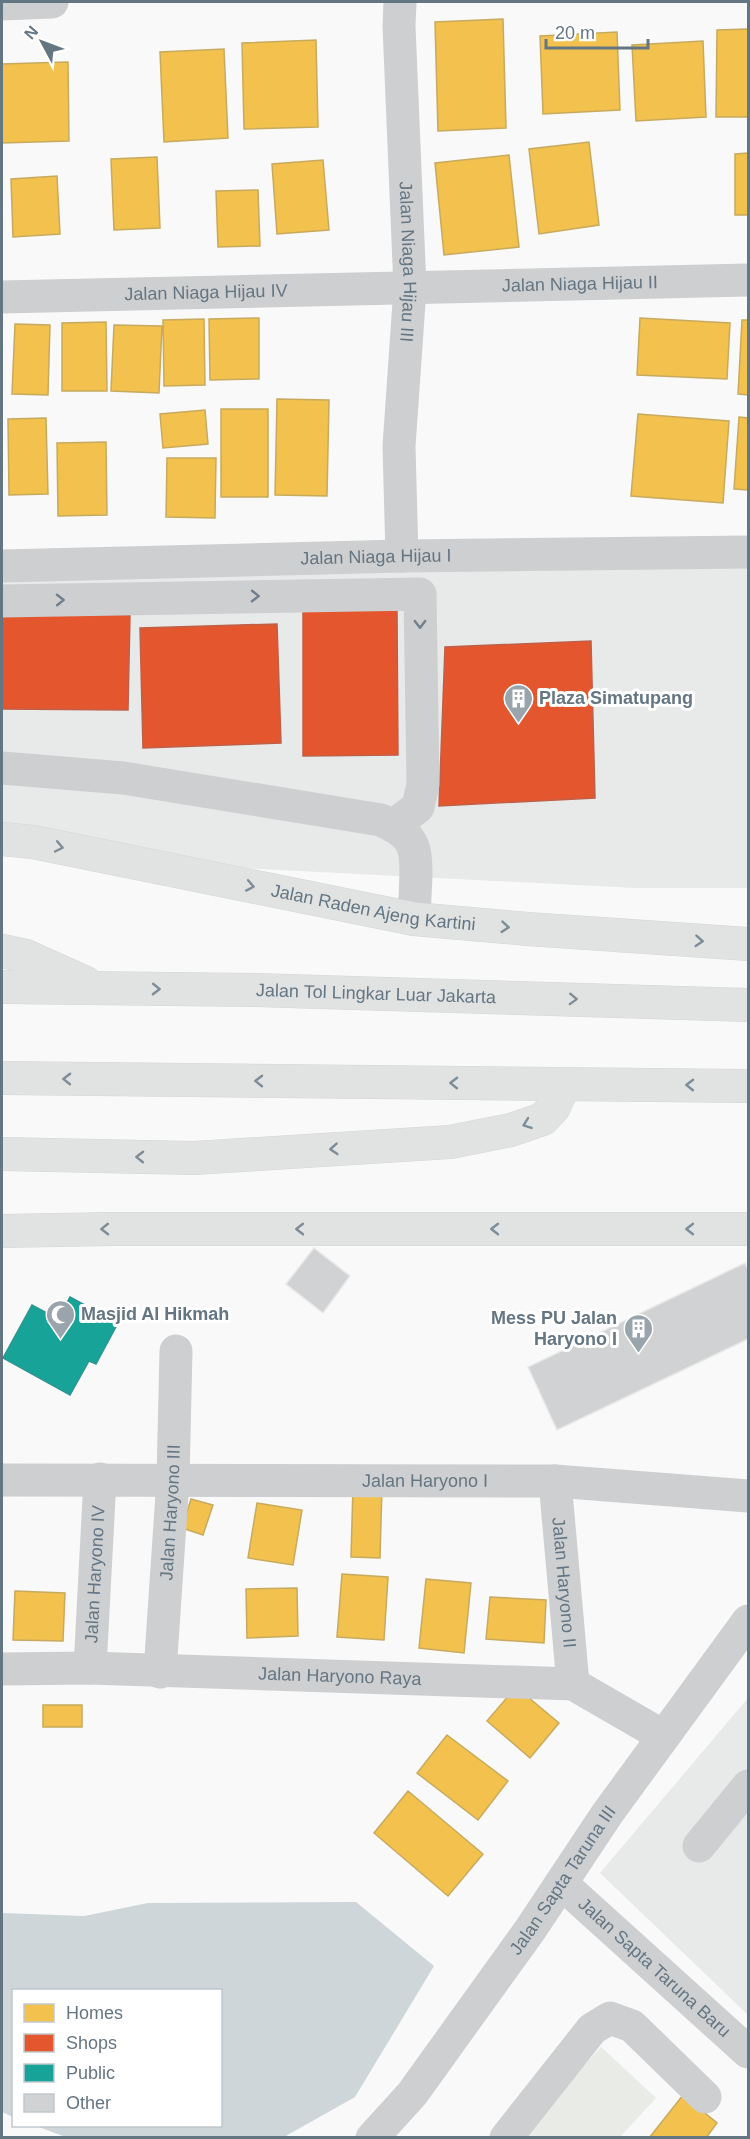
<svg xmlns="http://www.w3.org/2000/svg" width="750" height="2139" viewBox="0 0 750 2139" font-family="Helvetica,sans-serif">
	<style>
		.built { fill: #e8e9e9 }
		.green { fill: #e8ebe6 }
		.water { fill: #ced6d9 }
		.homes { fill: #f2c14e; stroke: #c8aa5e; stroke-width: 1.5 }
		.shops { fill: #e4572e; stroke: #be6048; stroke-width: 1.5 }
		.public { fill: #17a398; stroke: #2e9692; stroke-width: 1.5 }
		.building { fill: #d0d2d3; stroke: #e8e8e8; stroke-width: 1.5 }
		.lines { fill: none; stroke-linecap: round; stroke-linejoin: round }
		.highway-casing { stroke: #d5d6d6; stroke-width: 34 }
		.minor { stroke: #cecfd0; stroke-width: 33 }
		.highway { stroke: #e1e2e2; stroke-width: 33 }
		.oneway { stroke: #707f8b }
		.oneway2 { stroke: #7e8c96 }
		.labels { text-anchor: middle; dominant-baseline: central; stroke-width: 6; stroke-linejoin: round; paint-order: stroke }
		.street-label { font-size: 18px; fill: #657683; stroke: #fff }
		.poi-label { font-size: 18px; font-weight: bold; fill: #657683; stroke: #fff; text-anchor: start }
	</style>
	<rect width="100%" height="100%" fill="#f9f9f9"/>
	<path class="built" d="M748,565V888H635L2,856V578Z
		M748,1698V2015L600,1873Z"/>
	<path class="green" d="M601,2047L656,2098L620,2137L517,2138Z"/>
	<path class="water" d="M356,1902L434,1966L355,2097L284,2137L81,2138L63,2136L36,2126H220V1990H14L13,2117L2,2112V1913L84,1916L148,1903Z"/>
	<path class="homes" d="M503,19L506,128L438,131L435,22Z
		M748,29V117H716L717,30Z
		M617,32L620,110L543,114L540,36Z
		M316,40L318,127L244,129L242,43Z
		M703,41L706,117L636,121L632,45Z
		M224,49L228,138L164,142L160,52Z
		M68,62L69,141L2,143V64Z
		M589,142L599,225L539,234L529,149Z
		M748,153V215H735V154Z
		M509,155L519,247L444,255L435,163Z
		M157,157L160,228L114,230L111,159Z
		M323,160L329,230L277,234L272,164Z
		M57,176L60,234L13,237L11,179Z
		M258,190L260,246L218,247L216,191Z
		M259,318V379L210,380L209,319Z
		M640,318L730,323L727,379L637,375Z
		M204,319L205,385L164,386L163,320Z
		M742,320H748V395L738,394Z
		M106,322L107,391H62V323Z
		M15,324L50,325L48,395L12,394Z
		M114,325L162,326L159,393L111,391Z
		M277,399L329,400L327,496L275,495Z
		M221,409H268V497H221Z
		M205,410L208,444L163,448L160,414Z
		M638,414L729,421L723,503L631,496Z
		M739,417L748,418V490L734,489Z
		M46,418L48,494L9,495L8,419Z
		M106,442L107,515L58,516L57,443Z
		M167,458H216L215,518L166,517Z
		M353,1486L382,1487L380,1558L351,1557Z
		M191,1499L213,1505L203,1535L182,1528Z
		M257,1503L302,1510L293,1565L248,1558Z
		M342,1574L388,1577L384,1640L337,1637Z
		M426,1579L471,1583L464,1653L419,1648Z
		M297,1588L298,1636L247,1638L246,1589Z
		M15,1591L65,1593L63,1641L13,1640Z
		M490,1597L546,1600L544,1643L486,1639Z
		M516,1687L559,1723L530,1758L487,1721Z
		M43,1705H82V1727H43Z
		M447,1735L508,1781L478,1820L417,1773Z
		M408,1791L483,1854L448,1896L374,1833Z
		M683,2095L717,2123L706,2138H649Z"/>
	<path class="shops" d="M397,610L398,755L303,756V611Z
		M2,613L130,615L128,710L2,709Z
		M277,624L281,743L143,748L140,628Z
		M591,641L595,798L439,806L445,647Z"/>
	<path class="public" d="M70,1297L118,1323L96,1364L89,1361L70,1395L3,1358L32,1305L58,1319Z"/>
	<path class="building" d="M314,1248L350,1276L323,1313L286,1284Z
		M745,1263L748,1270V1339L557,1430L528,1367Z"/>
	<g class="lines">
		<defs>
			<g id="highway">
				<path id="s11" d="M2,839L33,842L414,919L528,929L748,944"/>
				<path d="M2,951L26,956L86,983"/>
				<path id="s12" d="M2,987L255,990L748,1005"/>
				<path d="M2,1078L748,1086"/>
				<path d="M2,1154L194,1158L450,1142L511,1130L543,1119L554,1107L564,1084"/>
				<path d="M2,1231L111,1229H748"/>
			</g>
		</defs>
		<use href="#highway" class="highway-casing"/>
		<g class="minor">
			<path id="s1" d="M400,2L399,26L410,288L399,446L402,556"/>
			<path d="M2,4L52,2"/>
			<path id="s2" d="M2,297L748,280"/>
			<path id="s3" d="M2,566L402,556L748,552"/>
			<path d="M2,601L420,594L423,784L418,807L393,826"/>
			<path d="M2,768L123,778L381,820C394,826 408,833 413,847C419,862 414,902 414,919"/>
			<path id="s4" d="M2,1480L555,1481L748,1496"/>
			<path id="s5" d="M555,1481L573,1684"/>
			<path id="s6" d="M90,1668L100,1479"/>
			<path id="s7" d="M2,1669L90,1668L573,1684L663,1736"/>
			<path id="s8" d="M160,1672L173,1479L176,1351"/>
			<path d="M699,1846L748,1786"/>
			<path id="s9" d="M561,1883L748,2052"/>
			<path id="s10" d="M372,2138L412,2094L530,1930L607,1814L748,1621"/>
			<path d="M506,2138L592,2029L610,2018L632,2026L705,2097"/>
		</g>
		<use href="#highway" class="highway"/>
	</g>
	<defs><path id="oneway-chevron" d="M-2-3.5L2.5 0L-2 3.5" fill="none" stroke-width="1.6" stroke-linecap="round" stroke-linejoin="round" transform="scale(1.5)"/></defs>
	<g class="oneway">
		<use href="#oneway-chevron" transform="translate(255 596) rotate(1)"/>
		<use href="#oneway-chevron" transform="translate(60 600) rotate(-1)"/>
		<use href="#oneway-chevron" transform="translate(420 624) rotate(89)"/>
	</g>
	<g class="oneway2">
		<use href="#oneway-chevron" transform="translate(59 847) rotate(12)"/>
		<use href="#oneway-chevron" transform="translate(250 886) rotate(11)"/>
		<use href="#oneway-chevron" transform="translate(505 927) rotate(5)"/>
		<use href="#oneway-chevron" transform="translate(699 941) rotate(4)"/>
		<use href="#oneway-chevron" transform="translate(156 989) rotate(1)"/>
		<use href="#oneway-chevron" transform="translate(573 999) rotate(2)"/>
		<use href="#oneway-chevron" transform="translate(67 1079) rotate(-179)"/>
		<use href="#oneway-chevron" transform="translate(259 1081) rotate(-179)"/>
		<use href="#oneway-chevron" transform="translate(454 1083) rotate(-179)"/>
		<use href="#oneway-chevron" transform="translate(690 1085) rotate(-179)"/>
		<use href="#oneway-chevron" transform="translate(527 1124) rotate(160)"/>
		<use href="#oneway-chevron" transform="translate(334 1149) rotate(176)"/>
		<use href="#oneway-chevron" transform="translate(140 1157) rotate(-179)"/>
		<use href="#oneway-chevron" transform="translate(105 1229) rotate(179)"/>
		<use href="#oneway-chevron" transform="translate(300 1229) rotate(180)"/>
		<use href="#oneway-chevron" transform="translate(495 1229) rotate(180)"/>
		<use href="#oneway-chevron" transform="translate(690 1229) rotate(180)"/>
	</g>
	<defs>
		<symbol id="building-pin" viewBox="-11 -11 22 30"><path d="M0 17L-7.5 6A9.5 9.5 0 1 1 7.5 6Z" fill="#99a4ac" stroke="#fff"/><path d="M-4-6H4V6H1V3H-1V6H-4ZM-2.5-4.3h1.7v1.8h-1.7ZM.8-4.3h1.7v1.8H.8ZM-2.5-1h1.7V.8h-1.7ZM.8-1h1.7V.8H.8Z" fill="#fff"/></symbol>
		<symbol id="mosque-pin" viewBox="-11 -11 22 30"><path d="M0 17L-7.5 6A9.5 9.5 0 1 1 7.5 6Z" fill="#99a4ac" stroke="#fff"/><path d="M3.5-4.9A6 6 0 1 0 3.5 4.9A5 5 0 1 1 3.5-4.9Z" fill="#fff"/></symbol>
	</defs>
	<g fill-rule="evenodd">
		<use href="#building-pin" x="502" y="682" width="33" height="45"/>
		<use href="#mosque-pin" x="44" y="1298" width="33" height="45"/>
		<use href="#building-pin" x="622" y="1312" width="33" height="45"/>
	</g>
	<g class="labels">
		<g class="street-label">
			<text stroke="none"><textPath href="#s1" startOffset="260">Jalan Niaga Hijau III</textPath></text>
			<text stroke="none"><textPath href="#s2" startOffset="578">Jalan Niaga Hijau II</textPath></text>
			<text stroke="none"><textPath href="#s2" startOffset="204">Jalan Niaga Hijau IV</textPath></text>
			<text stroke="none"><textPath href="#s3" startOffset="374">Jalan Niaga Hijau I</textPath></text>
			<text stroke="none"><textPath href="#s11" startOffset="378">Jalan Raden Ajeng Kartini</textPath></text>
			<text stroke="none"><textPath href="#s12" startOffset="374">Jalan Tol Lingkar Luar Jakarta</textPath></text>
			<text stroke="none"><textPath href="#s4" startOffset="423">Jalan Haryono I</textPath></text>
			<text stroke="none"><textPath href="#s8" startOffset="160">Jalan Haryono III</textPath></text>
			<text stroke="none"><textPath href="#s6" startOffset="94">Jalan Haryono IV</textPath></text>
			<text stroke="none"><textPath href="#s5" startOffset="102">Jalan Haryono II</textPath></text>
			<text stroke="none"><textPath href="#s7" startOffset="338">Jalan Haryono Raya</textPath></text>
			<text stroke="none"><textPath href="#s10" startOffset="321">Jalan Sapta Taruna III</textPath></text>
			<text stroke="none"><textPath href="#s9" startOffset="126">Jalan Sapta Taruna Baru</textPath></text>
		</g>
		<g class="poi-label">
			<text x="539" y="698">Plaza Simatupang</text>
			<text x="81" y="1314">Masjid Al Hikmah</text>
			<text x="617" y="1318" text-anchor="end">Mess PU Jalan<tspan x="617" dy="21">Haryono I</tspan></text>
		</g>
	</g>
	<rect width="750" height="2139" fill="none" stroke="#657683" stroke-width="6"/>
	<rect x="12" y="1989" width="210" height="138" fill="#ffffff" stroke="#c1c8cd" stroke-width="1.5"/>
	<rect x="24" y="2004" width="30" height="18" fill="#f2c14e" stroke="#c1c8cd" stroke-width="1.5"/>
	<text x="66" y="2019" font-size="18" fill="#657683">Homes</text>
	<rect x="24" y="2034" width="30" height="18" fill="#e4572e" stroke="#c1c8cd" stroke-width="1.5"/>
	<text x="66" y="2049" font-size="18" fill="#657683">Shops</text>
	<rect x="24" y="2064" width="30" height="18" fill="#17a398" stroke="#c1c8cd" stroke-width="1.5"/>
	<text x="66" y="2079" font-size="18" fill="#657683">Public</text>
	<rect x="24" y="2094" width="30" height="18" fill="#d0d2d3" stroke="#c1c8cd" stroke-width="1.5"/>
	<text x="66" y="2109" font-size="18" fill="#657683">Other</text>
	<g transform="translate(42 42) rotate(311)" stroke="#ffffff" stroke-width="4.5" paint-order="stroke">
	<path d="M0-4.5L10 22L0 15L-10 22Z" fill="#657683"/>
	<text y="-9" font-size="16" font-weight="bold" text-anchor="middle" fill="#657683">N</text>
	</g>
	<path d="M546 39v9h102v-9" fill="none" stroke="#657683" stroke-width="3"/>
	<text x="555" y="39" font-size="18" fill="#657683" stroke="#ffffff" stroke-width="4.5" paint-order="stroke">20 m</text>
</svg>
